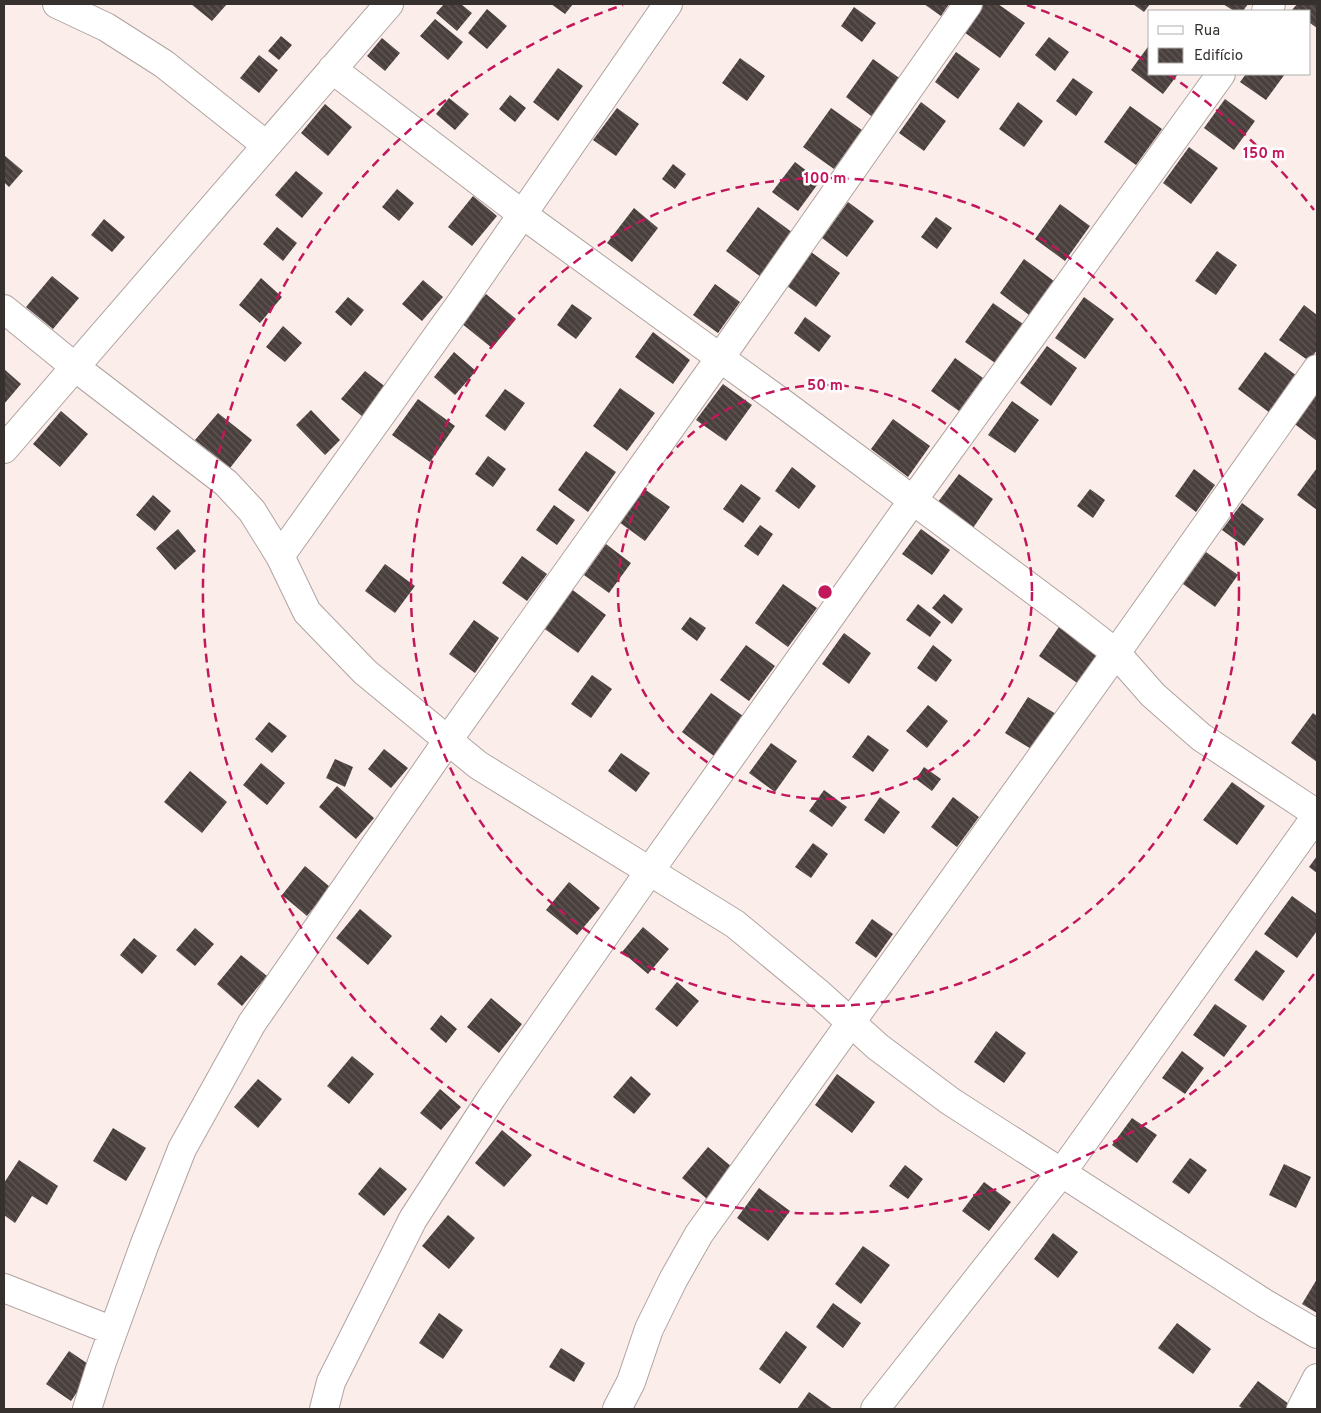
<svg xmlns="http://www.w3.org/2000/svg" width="1321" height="1413" viewBox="0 0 1321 1413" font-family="Overpass,sans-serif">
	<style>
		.building { fill: url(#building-back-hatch) }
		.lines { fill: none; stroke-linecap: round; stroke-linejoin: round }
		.street-casing { stroke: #b0a3a0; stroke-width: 30 }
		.street { stroke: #fff; stroke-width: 28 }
		.ring { fill: none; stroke: #c2185b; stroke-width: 2.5; stroke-dasharray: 9 6 }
		.centre { fill: #c2185b; stroke: #fff; stroke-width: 2.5 }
		.ring-label { font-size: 15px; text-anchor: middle; font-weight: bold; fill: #c2185b; stroke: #fff; stroke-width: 5; stroke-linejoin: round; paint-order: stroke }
	</style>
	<defs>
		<pattern id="building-back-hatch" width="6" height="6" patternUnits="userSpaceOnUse" patternTransform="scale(1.25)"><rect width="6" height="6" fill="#493f3c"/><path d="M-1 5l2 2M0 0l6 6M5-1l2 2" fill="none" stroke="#615957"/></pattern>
	</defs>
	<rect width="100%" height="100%" fill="#fbeeea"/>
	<path class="building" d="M191,4H227L212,21Z
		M444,4H461L472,13L457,31L436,13Z
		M551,4H573L565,14Z
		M924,4H949L941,16Z
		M984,4H998L1025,23L1000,58L964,32Z
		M1133,4H1150L1144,12Z
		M1223,4H1248L1243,11H1234Z
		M1297,4H1317V28L1310,23V11L1292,10Z
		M854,7L876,23L862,42L841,26Z
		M487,9L507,26L487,49L468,33Z
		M435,19L463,42L448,60L420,36Z
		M281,36L292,45L279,60L268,51Z
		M1049,37L1069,52L1055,71L1035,55Z
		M382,38L400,53L385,71L367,56Z
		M1150,44V74H1178L1163,94L1131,70Z
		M956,52L980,69L958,99L935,82Z
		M259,55L278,70L259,93L240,78Z
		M740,58L765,76L747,101L722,83Z
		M873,59L902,80L874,118L846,97Z
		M558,68L583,86L558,121L533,102Z
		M1246,74H1285L1266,100L1240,82Z
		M1073,78L1093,92L1076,116L1056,101Z
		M510,95L526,108L515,122L499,109Z
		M449,98L469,114L455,130L436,114Z
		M1225,99L1255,121L1234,150L1204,128Z
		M921,102L946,121L924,151L899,133Z
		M1018,102L1043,121L1024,147L999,129Z
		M325,104L352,127L328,156L301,133Z
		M1130,106L1162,129L1136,165L1104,142Z
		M617,108L639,124L616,156L593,140Z
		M831,108L862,130L834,169L803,147Z
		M1189,147L1218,168L1191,204L1163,183Z
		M4,155L23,171L9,187L4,182Z
		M795,162L820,181L798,211L772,192Z
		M673,164L686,174L675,189L662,179Z
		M296,171L323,193L302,218L275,195Z
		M397,189L414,203L399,221L382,207Z
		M473,196L497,216L472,246L448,227Z
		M848,202L874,221L847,257L822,238Z
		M1060,204L1090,226L1065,261L1035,239Z
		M758,207L793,233L761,277L726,251Z
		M634,208L658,228L632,262L607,243Z
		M936,217L952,228L937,249L921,237Z
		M104,219L125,237L112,252L91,235Z
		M277,227L297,243L283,261L263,244Z
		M1217,251L1237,265L1216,295L1195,281Z
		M811,252L840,273L816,307L787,286Z
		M1024,259L1054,281L1029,315L1000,293Z
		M52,276L79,298L53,329L26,307Z
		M261,278L282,297L260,323L239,305Z
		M423,280L443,297L422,321L402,304Z
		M715,284L740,302L718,333L693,315Z
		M486,294L516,319L492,348L461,323Z
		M348,297L364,310L351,326L335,312Z
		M1084,297L1114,319L1085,359L1055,338Z
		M993,303L1026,326L998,365L965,342Z
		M572,304L592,318L576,339L557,325Z
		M1304,305L1317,315V350L1309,361L1279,340Z
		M805,317L831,336L819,352L794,333Z
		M283,326L302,343L285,362L266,347Z
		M653,332L690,360L673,384L635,357Z
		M1047,346L1077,368L1051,406L1020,383Z
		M454,352L476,371L455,395L434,377Z
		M1265,352L1297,376L1270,413L1238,389Z
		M955,358L983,378L959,411L931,391Z
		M4,369L21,384L4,404Z
		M365,371L387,388L363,417L341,399Z
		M723,384L752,405L726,441L696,420Z
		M620,388L655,413L627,451L593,426Z
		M505,389L525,403L505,431L485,416Z
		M1315,391L1317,393V441L1292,422Z
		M418,399L455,426L430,462L392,435Z
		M1012,401L1039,420L1015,453L988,435Z
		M311,410L340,440L325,455L296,425Z
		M61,411L88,434L60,467L33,444Z
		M218,413L252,440L230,468L195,440Z
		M893,419L930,446L908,477L871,449Z
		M586,451L616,472L588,512L558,490Z
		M488,456L506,469L493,487L475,474Z
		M792,467L816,486L799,509L775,491Z
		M1317,468V510L1297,495Z
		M1194,469L1215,485L1196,512L1175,496Z
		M959,474L993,499L973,528L938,502Z
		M741,484L761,498L743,523L723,509Z
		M643,488L670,507L645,541L619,522Z
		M1090,489L1105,500L1093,518L1077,506Z
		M153,495L171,511L155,531L136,515Z
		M1242,503L1264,519L1244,546L1222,530Z
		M554,505L575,520L557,545L536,530Z
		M760,525L773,534L758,556L744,546Z
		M178,529L196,551L175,570L156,548Z
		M921,529L950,550L932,575L902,554Z
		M606,544L631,563L609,593L584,575Z
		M1206,552L1238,575L1215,607L1183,584Z
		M522,556L547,574L527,601L502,583Z
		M385,564L415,586L395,613L365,591Z
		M783,584L817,608L788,647L755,623Z
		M570,588L606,615L578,653L542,627Z
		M944,594L963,609L952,624L932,608Z
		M918,604L941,622L930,637L906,620Z
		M690,617L706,628L697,641L681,629Z
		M474,620L499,638L475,673L449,654Z
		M1061,624L1102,653L1080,685L1039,656Z
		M844,633L871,653L849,684L822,664Z
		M746,645L775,666L749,701L720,680Z
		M933,645L952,660L936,682L917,668Z
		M592,675L612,689L591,718L571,704Z
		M711,693L743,716L714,756L682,732Z
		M1028,697L1056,714L1033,750L1005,733Z
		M928,705L948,721L927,748L906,731Z
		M1313,713L1317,716V762L1291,743Z
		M269,722L287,736L272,753L255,739Z
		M868,735L889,750L873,772L852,757Z
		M771,743L797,761L775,792L749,773Z
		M384,749L408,768L391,788L368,769Z
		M621,753L650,773L636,792L608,771Z
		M335,759L353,767L345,787L326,778Z
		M261,763L285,783L267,805L243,785Z
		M924,767L941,779L932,791L916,779Z
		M190,771L227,802L202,833L164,802Z
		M1232,782L1265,806L1237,845L1203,820Z
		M337,786L374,818L356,839L319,807Z
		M824,790L847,807L832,827L809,811Z
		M880,797L900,812L884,834L864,820Z
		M953,797L979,817L957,847L931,827Z
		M813,843L828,854L811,878L795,867Z
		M1317,856V873L1309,867Z
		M305,866L330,887L307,916L282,895Z
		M569,882L600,908L577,935L546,910Z
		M1292,896L1317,914V931L1297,958L1264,934Z
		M360,909L392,936L368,965L336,938Z
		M872,919L893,934L876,958L855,943Z
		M643,927L669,949L648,974L622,952Z
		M195,928L214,944L195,966L176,950Z
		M134,938L157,956L142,974L120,955Z
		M1256,950L1285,971L1263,1001L1234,980Z
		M241,955L267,976L242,1006L217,984Z
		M677,982L699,1001L677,1027L655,1009Z
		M491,998L522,1024L499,1053L467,1027Z
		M1215,1004L1247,1026L1224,1057L1193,1035Z
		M441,1015L457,1029L446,1043L430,1029Z
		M996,1031L1026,1053L1004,1083L974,1062Z
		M1182,1051L1204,1068L1185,1094L1162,1078Z
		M352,1056L374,1074L349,1104L327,1086Z
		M837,1074L875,1102L852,1133L815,1105Z
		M631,1076L651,1094L634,1114L613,1097Z
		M258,1079L282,1099L258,1128L234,1107Z
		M440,1089L461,1107L441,1130L420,1113Z
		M1132,1118L1157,1135L1137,1163L1112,1145Z
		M113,1128L146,1148L126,1181L93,1161Z
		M502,1130L532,1155L504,1187L475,1163Z
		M708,1147L738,1172L712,1203L682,1178Z
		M1190,1158L1207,1170L1189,1194L1172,1182Z
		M19,1160L58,1186L47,1205L32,1196L15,1223L4,1215V1183Z
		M1284,1164L1311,1177L1296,1208L1269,1195Z
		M905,1165L923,1179L908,1199L889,1186Z
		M380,1167L407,1189L384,1216L358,1194Z
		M984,1182L1011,1202L989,1231L962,1211Z
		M759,1188L790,1211L768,1241L737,1218Z
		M448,1215L475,1238L449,1269L422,1246Z
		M1053,1233L1078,1252L1058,1278L1034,1259Z
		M863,1246L890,1265L861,1304L835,1284Z
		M1317,1279V1313L1302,1304Z
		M833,1303L861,1323L843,1348L816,1327Z
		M439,1313L463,1330L443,1359L419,1343Z
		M1177,1323L1211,1349L1193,1374L1158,1348Z
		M786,1331L807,1347L780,1384L759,1369Z
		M561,1348L585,1363L574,1382L549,1367Z
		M69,1351L94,1368L71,1401L46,1384Z
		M1258,1381L1289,1404L1285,1409H1243L1239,1406Z
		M809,1392L833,1409H797Z"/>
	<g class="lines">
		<defs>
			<path id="street" d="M57,4L106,27L164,64L266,145
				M1266,11L1271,4
				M332,69L522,214L785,405L1071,618L1116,653L1153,695L1201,737L1317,814
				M4,309L75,367L226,483L252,511L280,556L307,612L365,672L478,765L735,924L817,992L878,1047L950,1101L1264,1303L1317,1334
				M4,449L389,4
				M280,556L463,300L668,4
				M4,1288L113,1331
				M87,1409L102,1362L144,1246L182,1149L252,1023L448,740L720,358L968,4
				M324,1409L331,1382L413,1219L492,1097L649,872L913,500L1221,74
				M617,1409L631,1382L649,1329L673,1280L699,1234L1116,653L1317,369
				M875,1409L1062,1172L1317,815
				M1301,1409L1317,1378"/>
		</defs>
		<use href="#street" class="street-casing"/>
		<use href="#street" class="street"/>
	</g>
	<g class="ring">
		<circle cx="825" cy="592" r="207"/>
		<circle cx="825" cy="592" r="414"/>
		<path d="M1314 974A621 621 0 1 1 623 5M1027 5A621 621 0 0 1 1149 63M1168 74A621 621 0 0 1 1314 210"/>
	</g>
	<circle cx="825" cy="592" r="8" class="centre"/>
	<g class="ring-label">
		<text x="1264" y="158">150 m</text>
		<text x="825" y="183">100 m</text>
		<text x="825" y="390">50 m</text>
	</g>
	<rect width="1321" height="1413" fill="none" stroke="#36312f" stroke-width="10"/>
	<rect x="1148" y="10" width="162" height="65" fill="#ffffff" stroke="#afadac"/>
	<rect x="1158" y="26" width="25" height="8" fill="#ffffff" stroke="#afadac"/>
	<text x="1194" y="35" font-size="15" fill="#36312f">Rua</text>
	<rect x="1158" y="48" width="25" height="15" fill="url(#building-back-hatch)" stroke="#afadac"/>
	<text x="1194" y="60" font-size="15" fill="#36312f">Edifício</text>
</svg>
